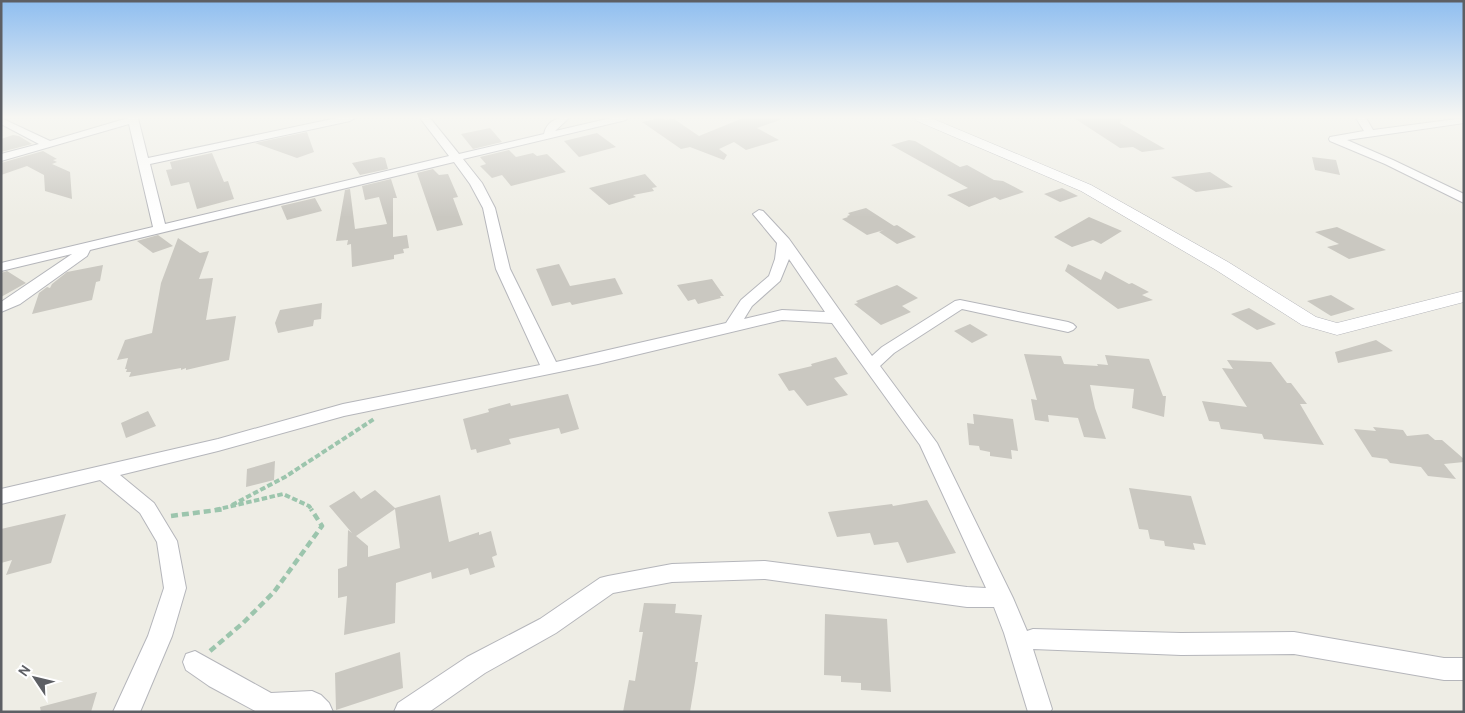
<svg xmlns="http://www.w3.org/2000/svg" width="1465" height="713" viewBox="0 0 1465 713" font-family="Cabin,sans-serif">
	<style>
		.building { fill: #cac8c1; fill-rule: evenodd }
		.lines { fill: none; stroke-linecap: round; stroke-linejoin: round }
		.minor-casing { stroke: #b5b6bb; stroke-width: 2 }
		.tertiary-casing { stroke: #b5b6bb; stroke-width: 1 }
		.path-far1 { stroke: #9cc5ad; stroke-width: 4; stroke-dasharray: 5.5 2.5; stroke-linecap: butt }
		.path { stroke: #9cc5ad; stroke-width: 4.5; stroke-dasharray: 7 4; stroke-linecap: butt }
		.minor { fill: #fff; fill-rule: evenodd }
		.tertiary { fill: #fff; fill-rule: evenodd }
	</style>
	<rect width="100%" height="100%" fill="#eeede5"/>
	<path class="building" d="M660,118L666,120L674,119L699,136L743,118H780V120L757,128L779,140L746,150L734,142L719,149L727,155L724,160L690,147L681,149L642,122Z
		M1074,118H1122L1120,123L1165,149L1142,152L1133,147L1120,148Z
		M490,128L502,142L473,149L461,134Z
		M307,132L314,152L297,158L255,143Z
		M597,133L616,147L579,157L564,141Z
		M13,135L19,136L32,144L1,152V139Z
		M909,140L915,141L960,167L967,165L994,180L1003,181L1024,192L1000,200L995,197L969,207L947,195L968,188L891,145Z
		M509,150L516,157L533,153L537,156L547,154L566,172L511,186L502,175L492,178L480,166L486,164L480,157Z
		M43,151L57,159L53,160L57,162L52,164L70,172L72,199L45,191L44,175L27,166L1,175V163Z
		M212,153L224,182L228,181L234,199L197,209L189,182L171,186L166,170L172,169L170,162Z
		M381,157L385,158L388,169L360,175L352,163Z
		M1312,157L1336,160L1340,175L1315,170Z
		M433,169L439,175L448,174L458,197L453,198L463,225L437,231L417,173Z
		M1210,172L1233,187L1196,192L1171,177Z
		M645,174L657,187L652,188L654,191L633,195L636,197L609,205L589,188Z
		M391,179L397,198H393V237L407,235L409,248L403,249L404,253L394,255V259L352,267L351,244L347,245L348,240L336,241L345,190L350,189L355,229L387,224L379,197L365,200L362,186Z
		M1062,188L1078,196L1060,202L1044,194Z
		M315,198L322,211L287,220L281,206Z
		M866,208L894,226L897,225L916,237L897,244L879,232L884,230L867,235L842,219L848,217L847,216L850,215L848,213Z
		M1089,217L1122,231L1101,244L1093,240L1072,247L1054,237Z
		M1337,227L1386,250L1349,259L1327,247L1339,244L1315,232Z
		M158,235L173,246L153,253L137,241Z
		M178,238L200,253L209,251L199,279L213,278L206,320L236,316L229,360L186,370V368L181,370V368L129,377L131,372H126L127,369H125L128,358L117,360L125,340L152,333L161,283Z
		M559,264L570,286L615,278L623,294L572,305L570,302L552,306L536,269Z
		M1068,264L1101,280L1105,271L1129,284L1132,283L1149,292L1142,295L1153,300L1118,309L1065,271Z
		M103,265L100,281L96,282L92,300L32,314L39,293L47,287L50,288L52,284L67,272Z
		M7,271L26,283L1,297V273Z
		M712,279L724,296H720L721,298L698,304L695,299L688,301L677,285Z
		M897,285L918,298L902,306L911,312L881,325L854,304L858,303L856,301Z
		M1331,295L1355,309L1331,316L1307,301Z
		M322,303L321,319L314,320L313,326L278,333L275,323L280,310Z
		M1249,308L1276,324L1257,330L1231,314Z
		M970,324L988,335L972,343L954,331Z
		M1376,340L1393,351L1338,363L1335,352Z
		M1024,354L1061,356L1064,364L1098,366L1097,364L1108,365L1105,355L1149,359L1163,396H1166L1164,417L1132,408L1134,389L1090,385L1095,408L1106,439L1084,437L1078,418L1048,415L1049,422L1035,420L1031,399L1037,400Z
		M836,357L848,374L834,378L848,395L807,406L794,390L789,391L778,374L812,366L811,364Z
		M1227,360L1271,362L1287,383H1291L1307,404H1300L1324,445L1264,439L1262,434L1221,429L1219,422L1209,421L1202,401L1247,407L1222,368L1233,369Z
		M568,394L579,429L561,434L559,428L509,439L511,444L477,453L476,449L471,450L463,419L489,412L488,409L510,403L511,406Z
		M148,411L156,426L126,438L121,423Z
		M973,414L1013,419L1018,451L1011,450L1012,459L990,456V452L980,450L979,446L969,445L967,423L974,424Z
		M1373,427L1403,430L1407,436L1428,434L1435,440H1442L1464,459V462L1444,464L1456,479L1428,476L1421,467L1390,463L1387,459L1372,457L1354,429L1376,431Z
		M275,461L274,480L246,487L247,469Z
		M1129,488L1191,496L1206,545L1193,543L1195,550L1165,546L1164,541L1150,539L1148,530L1139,529Z
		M375,490L395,508L440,495L449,542L479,532V535L491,531L497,555L492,557L495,567L470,575L468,568L432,579L431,572L396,583L395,623L344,635L347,596L338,598V569L347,566L348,530L352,533L329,506L354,491L361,499ZM395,509L400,548L368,557V546L356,536Z
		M927,500L956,553L907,563L898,542L874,545L870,533L837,537L828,512L892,504L893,506Z
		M66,514L51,563L6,575L12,560L1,563V529Z
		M644,603L676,604L675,613L702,615L695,662H698L695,682L690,712H623L629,680L635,681L643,632H639Z
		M825,614L887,619L891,692L861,690V683L841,682V676L824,675Z
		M400,652L403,688L336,710L335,673Z
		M97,692L91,712H41L40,707Z"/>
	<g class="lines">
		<defs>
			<path id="minor" d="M1,118L50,141L128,118H138L148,158L337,118H355L350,121L150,164L165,224L449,156L420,118H430L459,154L544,134C547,121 557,117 569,118L555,131L611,118H627L626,120L463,159L482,183L495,208L510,269L556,362L726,323L741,300L769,276L775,259L777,243L753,214L759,210L763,211L789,239L872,356L882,347L955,301L960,300L1068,322L1073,324L1076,327L1073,330L1068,332L962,309L894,353L880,366L937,443L1013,598L1027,631L1033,629L1181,633L1294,632L1444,658H1464V680H1444L1294,654L1181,655L1033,649L1052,709L1050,712H1028L1004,633L994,607H967L765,579L672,582L613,593L556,633L485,673L429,712H394L398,703L467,657L540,619L600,578L608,576L672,564L765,561L967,587L986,588L920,445L832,323L782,320L598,364L344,416L218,451L120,475L154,503L177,541L186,588L172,636L140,712H113L148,636L164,588L157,542L140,513L100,480L1,504V489L218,439L343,404L540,365L496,269L483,208L470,184L454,162L90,250L87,256L20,304L1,312V302L72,254L1,271V263L153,227L129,124L1,161V154L39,144L1,124ZM789,259L825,312L782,310L744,319L752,306L780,281Z
				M1356,118H1366L1373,130L1464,118V123L1347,140L1393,160L1464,194V203L1385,164L1330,141L1329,139L1330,137L1364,131Z
				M195,651L271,693L312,691L321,695L329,703L333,712H257L209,686L186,670L183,662L186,654Z"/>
			<path id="tertiary" d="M915,118H931L1091,185L1228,262L1316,317L1337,323L1464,291V302L1337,335L1302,325L1216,270L1081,191L917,121Z"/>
		</defs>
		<use href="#minor" class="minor-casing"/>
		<use href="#tertiary" class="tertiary-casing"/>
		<path class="path-far1" d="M232,505L285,477L374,419
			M215,510L283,494L309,506L312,510"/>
		<path class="path" d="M171,516L225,509
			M210,651L243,623L274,592L322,526L311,509"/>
		<use href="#minor" class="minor"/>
		<use href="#tertiary" class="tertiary"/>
	</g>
	<linearGradient id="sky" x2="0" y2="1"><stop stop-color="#8fbef0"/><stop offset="0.54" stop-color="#f7f7f3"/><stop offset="1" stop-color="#f7f7f3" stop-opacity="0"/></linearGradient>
	<rect width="1465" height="217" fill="url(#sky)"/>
	<rect width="1465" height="713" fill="none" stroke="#5d5f64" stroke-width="5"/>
	<g transform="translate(35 678) rotate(305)" stroke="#ffffff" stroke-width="4" paint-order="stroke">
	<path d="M0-4L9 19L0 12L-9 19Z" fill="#5d5f64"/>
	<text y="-8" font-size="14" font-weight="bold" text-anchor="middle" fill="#5d5f64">N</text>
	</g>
</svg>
